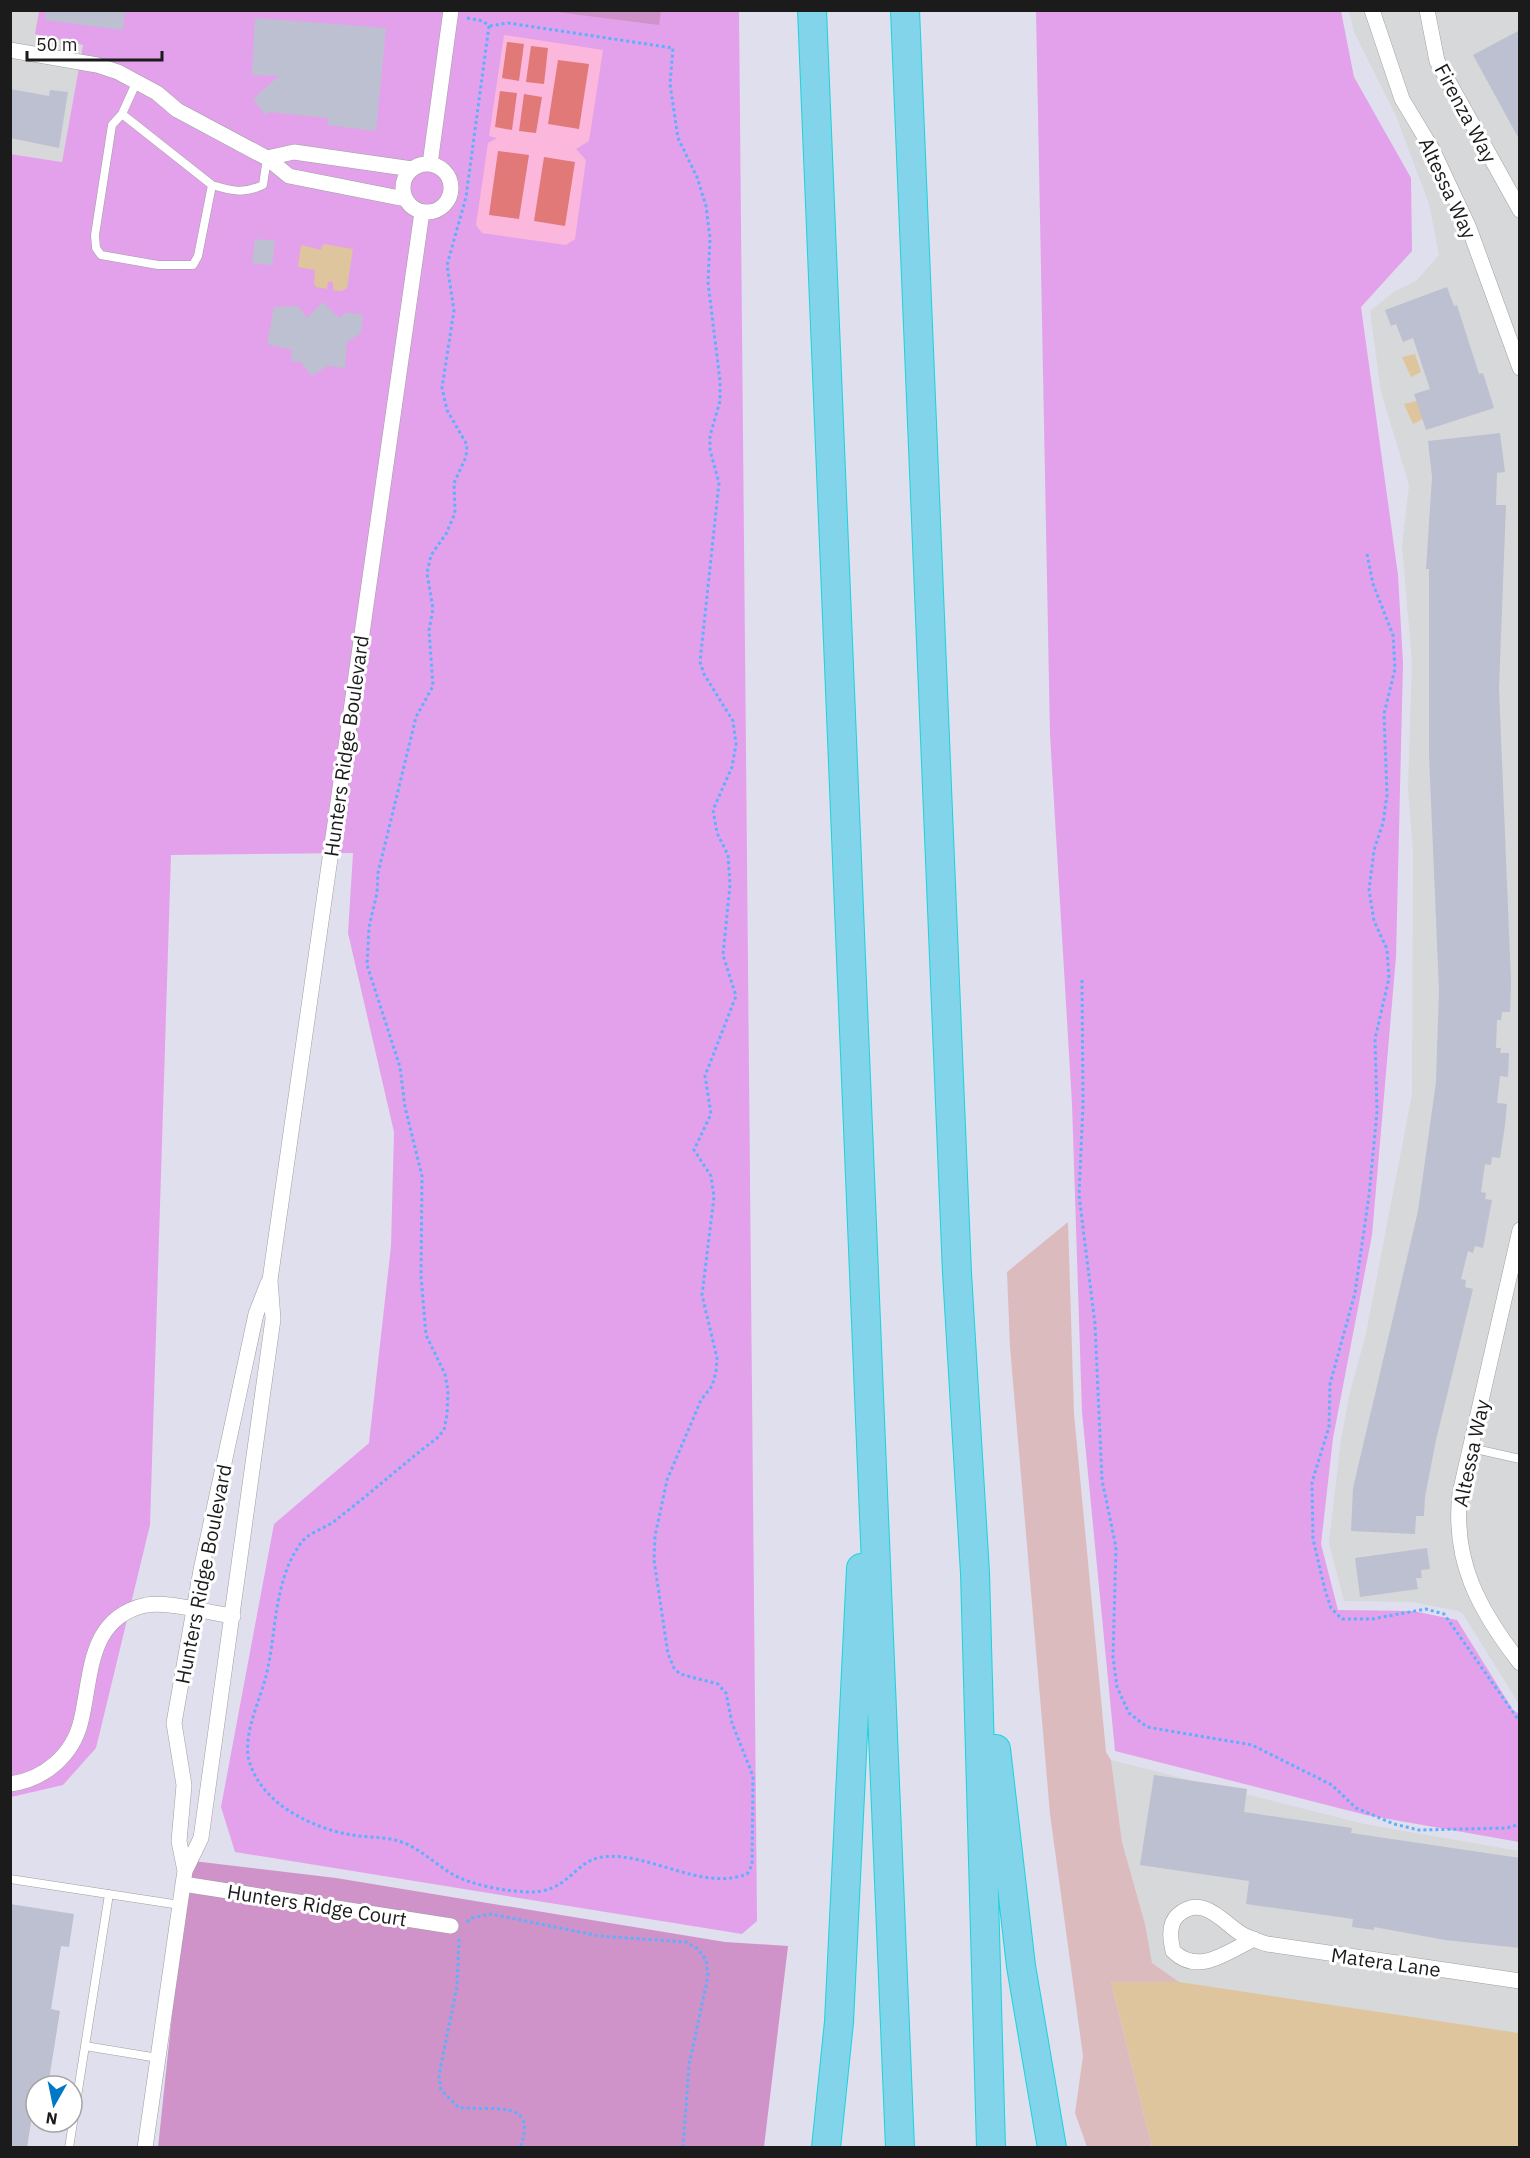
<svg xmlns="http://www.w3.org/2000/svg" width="1530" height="2158" viewBox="0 0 1530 2158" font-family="'IBM Plex Sans',sans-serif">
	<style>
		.residential { fill: #d7d8d9 }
		.grass { fill: #e3a1eb }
		.forest { fill: #cf92c9 }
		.wetland { fill: #dcbbbe }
		.park { fill: #fbb8dc }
		.pitch { fill: #e17978 }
		.water { fill: #dec59d }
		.building { fill: #bdc0d0 }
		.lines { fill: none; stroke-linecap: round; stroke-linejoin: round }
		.service-casing { stroke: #9f9f9f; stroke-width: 9 }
		.minor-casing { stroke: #9f9f9f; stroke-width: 16 }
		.motorway-casing { stroke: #1bd3dc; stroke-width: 30 }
		.path { stroke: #5eb0ff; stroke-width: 3; stroke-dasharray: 3 3; stroke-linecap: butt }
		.service { stroke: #fff; stroke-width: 8 }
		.minor { stroke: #fff; stroke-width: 15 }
		.motorway { stroke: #82d4ea; stroke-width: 28 }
		.labels { text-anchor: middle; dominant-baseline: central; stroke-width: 6; stroke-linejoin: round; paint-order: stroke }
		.street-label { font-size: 20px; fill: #1b1b1b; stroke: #fff }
	</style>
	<rect width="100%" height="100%" fill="#e0dfed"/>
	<path class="residential" d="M10,11H39L36,34L83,45L62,162L11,154Z
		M1349,11H1519V1704L1463,1614L1458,1611L1413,1602L1344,1601L1329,1543L1341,1439L1350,1392L1366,1334L1412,1094L1413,851L1408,789L1412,662L1402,546L1409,485L1381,392L1370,311L1394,292L1417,280L1439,255L1429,204L1396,116L1354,32Z
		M1111,1760L1364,1824L1519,1851V2033L1179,1983L1152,1963L1145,1924L1122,1842Z"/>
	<path class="grass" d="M549,10L658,24L661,11H739L757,1921L742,1934L235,1852L221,1807L274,1524L369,1443L391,1246L394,1132L348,933L353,853L171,855L150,1525L96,1748L63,1785L11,1797L10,154L62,162L83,45L35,34L39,11Z
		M1036,11H1341L1354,77L1411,178L1412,251L1361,307L1398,575L1403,663L1396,957L1372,1235L1333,1438L1321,1544L1338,1610L1413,1611L1457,1620L1513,1710L1519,1714V1842L1366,1815L1115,1751L1082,1412L1072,1104L1050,735Z"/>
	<path class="forest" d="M549,11L661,10V11L659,25Z
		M193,1861L336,1878L725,1942L788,1946L764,2147L158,2148L182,1920Z"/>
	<path class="wetland" d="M1068,1222L1074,1414L1106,1752L1111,1760L1122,1842L1145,1924L1152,1963L1179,1982H1111L1152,2147H1087L1075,2113L1083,2056L1050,1814L1010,1347L1007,1272Z"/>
	<path class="park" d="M504,35L603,50L589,141L576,149L586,160L575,239L566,245L482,233L476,225L488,143L497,138L489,136Z"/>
	<path class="pitch" d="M507,42L524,44L519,81L502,78Z
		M531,46L548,48L544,84L526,82Z
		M558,60L589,64L579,129L548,124Z
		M500,91L517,93L512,130L495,127Z
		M524,94L542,97L536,133L519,131Z
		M498,151L529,155L519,219L489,215Z
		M544,157L575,162L565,226L534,221Z"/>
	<path class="water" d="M323,244L353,249L347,288L341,291L333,290V282H328L327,289L316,287L314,283L315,270L298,267L301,245L321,250Z
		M1415,354L1421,372L1411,377L1402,357Z
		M1417,401L1423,419L1413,424L1404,404Z
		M1111,1982H1179L1519,2033V2147H1152Z"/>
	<path class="building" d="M46,10H125L123,30L45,20Z
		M255,18L386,28L376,131L327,125L328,118L270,112L266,115L253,99L279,76L252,75Z
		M1520,30V141L1473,55Z
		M10,89L49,96L50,90L68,92L59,148L10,138Z
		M255,239L275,241L272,265L252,263Z
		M1447,287L1454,306L1457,305L1479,374L1483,373L1494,408L1426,430L1414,394L1430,389L1413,338L1403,342L1396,324L1391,326L1385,310Z
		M323,302L339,318L346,312L363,315L361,333L347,342L345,368L327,366L312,376L301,362L291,361L292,350L267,344L274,307L298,306L307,318Z
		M1500,433L1505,472L1497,473L1496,505H1506L1499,688L1511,981L1510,1012H1502L1501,1020H1497L1496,1048H1501L1500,1053H1509L1508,1077L1500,1076L1497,1103L1507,1104L1505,1125L1500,1158L1492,1157L1491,1165L1485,1164L1481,1192L1486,1193L1485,1199L1492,1200L1483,1248L1475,1246L1473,1253L1468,1251L1461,1279L1466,1280L1465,1287L1473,1289L1436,1440L1425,1497L1424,1516H1416L1415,1534L1351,1531L1353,1488L1418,1211L1436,1082L1439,990L1429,755V569H1426L1432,477L1428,441Z
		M1427,1548L1430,1569L1421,1570L1422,1578H1416L1418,1589L1360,1597L1355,1558Z
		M1154,1775L1247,1789L1244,1812L1352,1828L1351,1833L1520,1858V1948L1445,1940L1374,1927V1930L1352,1927L1353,1919L1246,1904L1249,1881L1140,1865Z
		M10,1904L74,1914L69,1947L61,1946L51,2009L60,2011L48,2086H36V2110L33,2109L27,2148H10Z"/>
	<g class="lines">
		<defs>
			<path id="service" d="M137,81L122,114L112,125L95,235L96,248L101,255L158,265H193L198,256L212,185C232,191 244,194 263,185L267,158
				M122,114L212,185
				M1471,1448L1520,1459
				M10,1879L180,1905
				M85,2046L109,1894
				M69,2148L85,2046L158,2058"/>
			<path id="minor" d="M1372,10L1402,99L1432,149L1469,228L1520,368
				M1427,10L1437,61L1520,210
				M10,50L97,65L118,72L157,93L177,110L267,158L289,176L405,199
				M267,158L294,152L412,169
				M403 188a24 24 0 1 1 48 0a24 24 0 1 1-48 0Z
				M430,164L451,10
				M1520,1230L1460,1493C1452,1561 1479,1610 1520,1663
				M10,1784C44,1780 73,1755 81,1721C92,1676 87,1618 146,1605C168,1601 209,1613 233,1616
				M185,1871L179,1841L184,1785L174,1723L201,1570L256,1314L268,1283
				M183,1884L451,1926
				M1254,1939C1227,1952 1198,1976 1173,1951C1170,1939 1168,1924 1178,1915C1202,1894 1222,1921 1240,1933C1248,1938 1258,1941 1267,1944L1520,1981
				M145,2148L183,1884L185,1871L201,1838L273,1319L270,1280L422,212"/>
			<path id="motorway" d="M812,10L900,2148
				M905,10L957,1273L975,1573L991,2148
				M996,1749L1021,1966L1052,2148
				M826,2148L839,2022L861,1568"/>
		</defs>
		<use href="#service" class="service-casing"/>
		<use href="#minor" class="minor-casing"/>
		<use href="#motorway" class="motorway-casing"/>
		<path class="path" d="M467,18L483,21L489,26L466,197L447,265L454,310L442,388L447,410L467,445L466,457L454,483L455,513L446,534L431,555L427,573L433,609L429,630L433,686L416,717L378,873L377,893L369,927L367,965L400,1067L405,1107L422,1176L421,1276L426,1335L445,1374L448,1391L447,1415L444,1430L437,1438C403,1464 371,1493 337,1519C327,1528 309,1532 301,1543C273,1581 277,1632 266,1676C260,1700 245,1729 248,1755C251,1775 265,1793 282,1806C301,1820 327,1831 352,1835C369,1838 387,1836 404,1843C421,1850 436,1864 452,1874C471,1885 504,1891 526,1892C569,1894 573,1861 602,1857C649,1851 701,1892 747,1874L752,1865L753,1776L732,1723L726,1693L718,1684L680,1674L674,1668L668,1654L654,1560L655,1536L667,1480L701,1400L712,1386L716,1372L717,1358L702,1295L714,1197L711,1176L694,1150L711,1114L705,1076L736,996L723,955L730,885L728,855L717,833L713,810L732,767L736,744L733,721L704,674L700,662L719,483L710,450V436L720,401V381L708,282L710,238L706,206L697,177L678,138L670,84L673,48L508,23L489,26
			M1367,554L1373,584L1393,635L1395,669L1384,714L1387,795L1383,823L1374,850L1369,890L1374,921L1387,949L1389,978L1375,1039L1377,1112L1369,1195L1355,1293L1330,1384L1329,1427L1312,1482L1313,1539L1325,1590L1331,1608L1342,1619H1372L1426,1609L1444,1614L1520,1722
			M1082,980L1083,1105L1079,1195L1095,1324L1102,1480L1116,1547L1113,1657L1117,1687L1129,1713L1147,1727L1252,1745L1332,1785L1356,1808L1394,1824L1419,1830L1507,1828L1520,1824
			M467,1922L471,1918L491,1914L599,1936L686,1942L698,1949L706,1960L708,1976L689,2065L683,2148
			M459,1939L457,1986L439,2075L441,2090L458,2107C488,2113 540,2095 520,2148"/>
		<use href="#service" class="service"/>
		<use href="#minor" class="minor"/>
		<use href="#motorway" class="motorway"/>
	</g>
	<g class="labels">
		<g class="street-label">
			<text transform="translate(1466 113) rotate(62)">Firenza Way</text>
			<text transform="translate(1448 188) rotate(65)">Altessa Way</text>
			<text transform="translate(346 746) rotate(-82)">Hunters Ridge Boulevard</text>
			<text transform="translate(1471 1453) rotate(-78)">Altessa Way</text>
			<text transform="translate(203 1574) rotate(-79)">Hunters Ridge Boulevard</text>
			<text transform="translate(317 1905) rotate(9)">Hunters Ridge Court</text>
			<text transform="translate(1386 1962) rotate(8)">Matera Lane</text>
		</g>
	</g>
	<rect width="1530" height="2158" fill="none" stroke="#1b1b1b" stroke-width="24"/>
	<g transform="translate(54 2104) rotate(189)"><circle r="28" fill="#ffffff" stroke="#a4a4a4" stroke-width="1.5"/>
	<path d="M0-4.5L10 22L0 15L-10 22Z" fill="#0078c5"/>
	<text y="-9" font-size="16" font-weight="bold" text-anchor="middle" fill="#1b1b1b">N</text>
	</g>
	<path d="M27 51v9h135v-9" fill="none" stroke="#1b1b1b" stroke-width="3"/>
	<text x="36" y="51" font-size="18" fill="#1b1b1b" stroke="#ffffff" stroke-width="4.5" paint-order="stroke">50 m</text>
</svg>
